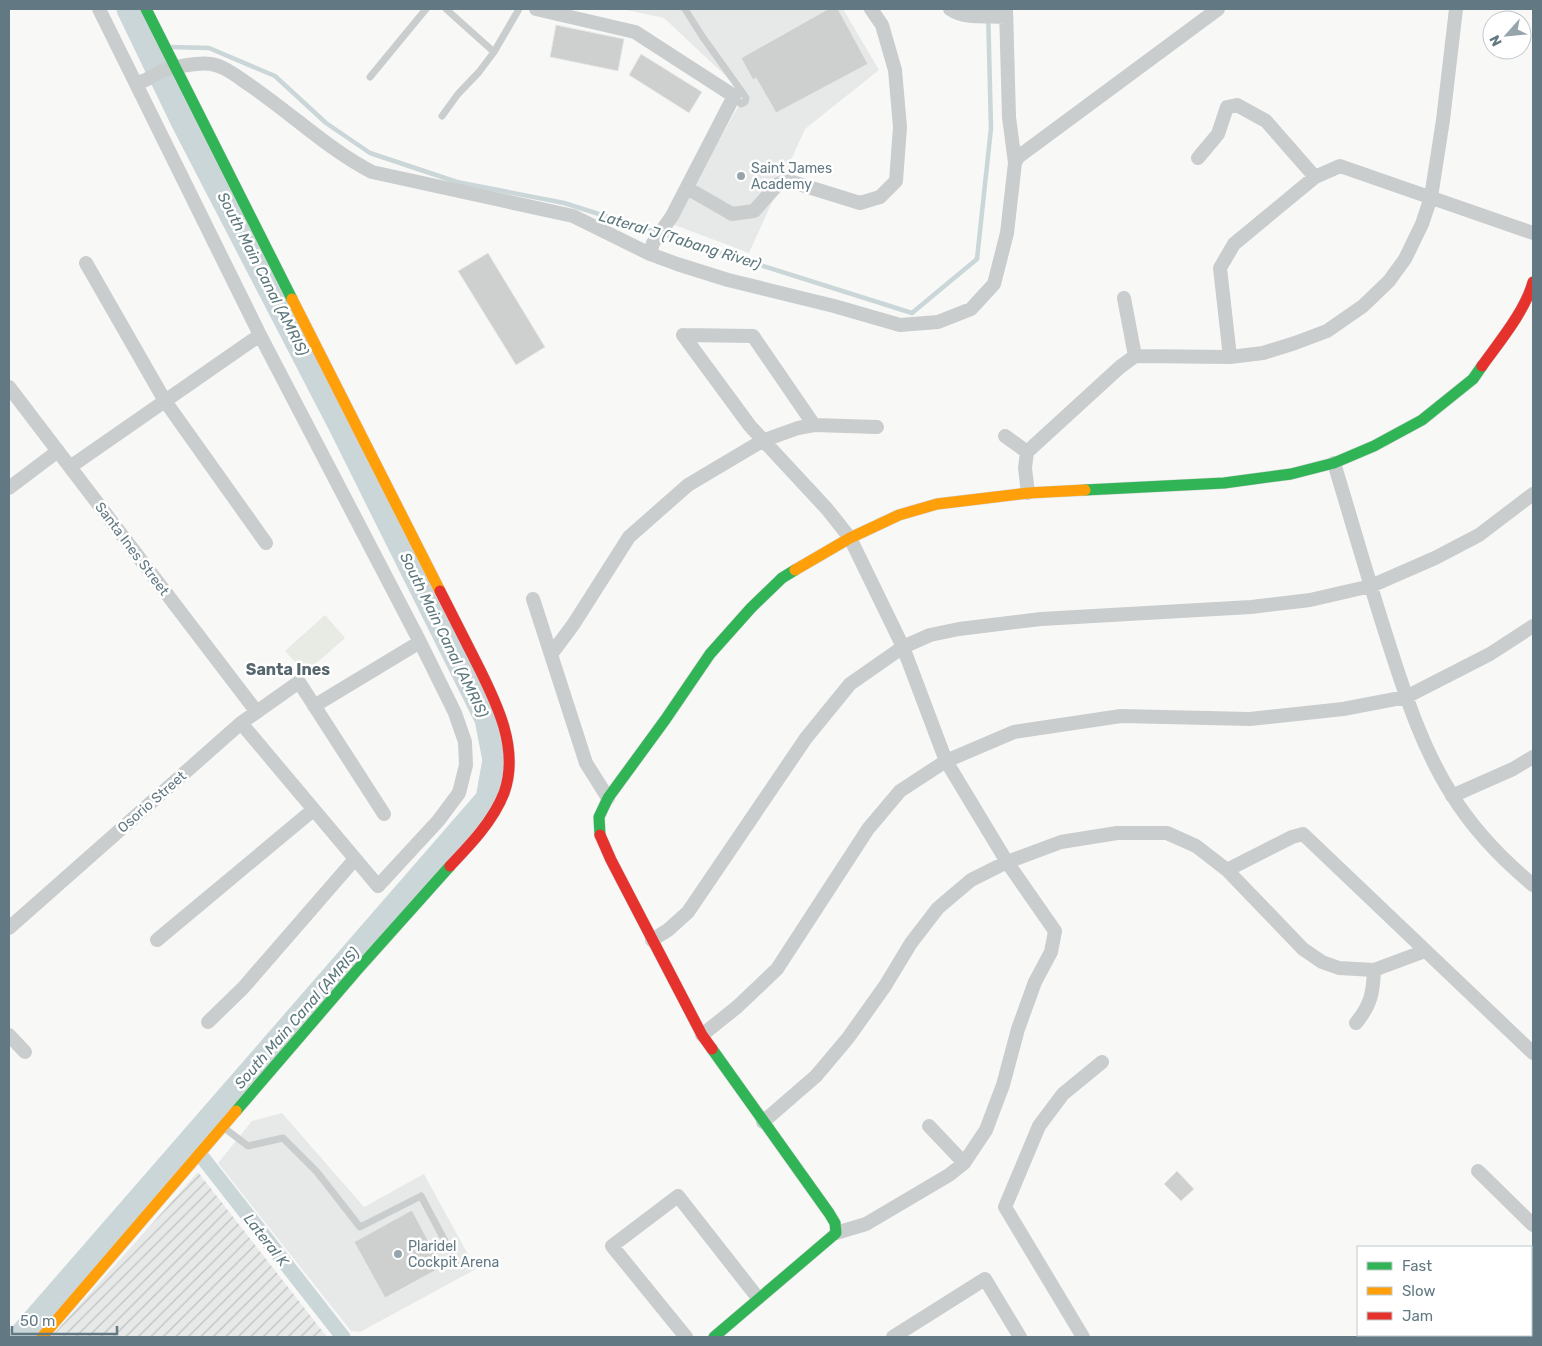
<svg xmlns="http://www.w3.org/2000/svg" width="1542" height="1346" viewBox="0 0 1542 1346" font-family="Rubik,sans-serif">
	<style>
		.built { fill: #e7e9e8 }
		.industrial { fill: url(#industrial-furrows) }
		.green { fill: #e8eae4 }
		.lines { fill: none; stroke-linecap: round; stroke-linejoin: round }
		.stream { stroke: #cad6d8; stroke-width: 4.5 }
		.canal { stroke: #cad6d8; stroke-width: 15 }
		.river { stroke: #cad6d8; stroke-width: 25 }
		.building { fill: #ced0d0; stroke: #e8e8e7 }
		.fast-casing { stroke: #d5d6d7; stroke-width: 12 }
		.slow-casing { stroke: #d5d6d7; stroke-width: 12 }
		.jam-casing { stroke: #d5d6d7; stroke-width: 12 }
		.lane { stroke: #cacdcd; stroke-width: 7 }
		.street { stroke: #cacdcd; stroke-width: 14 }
		.fast { stroke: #30b455; stroke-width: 11 }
		.slow { stroke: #ff9f0a; stroke-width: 11 }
		.jam { stroke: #e5322d; stroke-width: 11 }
		.poi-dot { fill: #96a5ac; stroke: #fff; stroke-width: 2 }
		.labels { text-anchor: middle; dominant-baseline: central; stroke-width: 5; stroke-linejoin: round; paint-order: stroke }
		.poi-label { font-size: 14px; fill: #627983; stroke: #fff; text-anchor: start }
		.street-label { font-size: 14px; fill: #627983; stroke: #fff }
		.water-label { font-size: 15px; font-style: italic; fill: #5d787d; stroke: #fff }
		.quarter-label { font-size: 16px; font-weight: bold; fill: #55666e; stroke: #fff }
	</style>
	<defs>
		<pattern id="industrial-furrows" width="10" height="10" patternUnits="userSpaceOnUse" patternTransform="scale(1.25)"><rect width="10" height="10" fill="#e7e9e8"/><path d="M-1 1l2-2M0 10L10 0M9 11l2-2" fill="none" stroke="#bfc2c1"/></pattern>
	</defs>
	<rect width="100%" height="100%" fill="#f8f8f7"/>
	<path class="built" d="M622,9H843L879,70L805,129L749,253L672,224L745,94L664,18Z
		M282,1113L364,1207L424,1174L476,1269L360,1332L351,1331L218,1163L252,1121Z"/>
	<path class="industrial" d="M198,1172L327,1337H51Z"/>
	<path class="green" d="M325,615L345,638L305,673L285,651Z"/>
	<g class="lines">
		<path class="stream" d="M147,47H160
			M171,47L209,48L275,76L326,123L370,153L457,182L564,203L912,313L977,259L991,128L988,9"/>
		<path class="canal" d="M189,1143L199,1153L343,1337"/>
		<path class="river" d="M20,1337L488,799L495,760L487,719L342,428L184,123L129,9"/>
	</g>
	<path class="building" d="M828,9H838L868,64L776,113L756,78L753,80L741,58Z
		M556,25L624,39L618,71L550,57Z
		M641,54L702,92L689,113L629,75Z
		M488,253L545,347L516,365L458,271Z
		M1177,1171L1194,1189L1181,1201L1164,1184Z
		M412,1210L442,1267L385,1298L354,1242Z"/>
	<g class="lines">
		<defs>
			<path id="fast" d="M146,9L292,299
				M1085,490L1224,483L1291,474L1334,463L1374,446L1422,420L1473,379L1482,366
				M600,835L599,817L608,798L665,720L710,654L751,608L782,578L795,570
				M712,1049L829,1213L835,1223L836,1233L714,1337
				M236,1111L358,969L450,866"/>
			<path id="slow" d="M292,299L440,591
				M795,570L850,538L899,515L937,504L1028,493L1085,490
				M42,1337L236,1111"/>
			<path id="jam" d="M1482,366C1500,341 1525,311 1533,282
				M440,591C451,613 462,634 473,656C493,696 521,746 504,793C493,821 471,844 450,866
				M600,835L611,860L702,1035L712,1049"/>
		</defs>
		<use href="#fast" class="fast-casing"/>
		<use href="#slow" class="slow-casing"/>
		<use href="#jam" class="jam-casing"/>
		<path class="lane" d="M446,9L494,52
			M685,9L702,36L742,92L746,98L745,102L741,104L734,96
			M370,77L426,9
			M442,116L458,94L479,72L494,52L519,9
			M223,1127L248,1146L283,1138L317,1172L360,1227L421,1196L456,1262"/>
		<path class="street" d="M99,9L260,335L420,642L455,713L465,742L466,765L459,793L438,821L378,886L241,723
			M536,9L635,32L734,96L672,216L653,243L650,254
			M950,9C966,20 987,15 1006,17
			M135,82C146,83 152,75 162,71C171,67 201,62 211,64C225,66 239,78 251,86C292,114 328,149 372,172L573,216L650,254L677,264L728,280L834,306L900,325L938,322L971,309L994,284L1007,233L1015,163L1009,117L1006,9
			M1198,158L1218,134L1227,107L1237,105L1266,121L1315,177
			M1015,163L1018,157L1218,9
			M687,188L732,214L754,211L778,184L789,181L860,203L880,197L896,181L900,127L895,70L882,25L871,9
			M86,263L165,401L266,543
			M1124,298L1135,356
			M683,335L750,426L827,509L850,538L903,647L946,761L1007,862L1055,931L1051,952L1035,982L1018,1029L1003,1085L986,1130L964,1163L949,1175L866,1224L836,1233
			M683,335L753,336L814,425
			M1230,357L1220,268L1234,244L1315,177L1340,166L1533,233
			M9,387L256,711
			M1005,436L1027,452
			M1334,463C1352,522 1369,582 1388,641C1405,694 1422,748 1452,795C1473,829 1503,860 1533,885
			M70,467L260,335
			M9,488L58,451
			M1028,493L1025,468L1027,452L1120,367L1135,356L1230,357L1263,353L1295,343L1327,331L1363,306L1389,281L1405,259L1422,224L1431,197L1443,120L1456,9
			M533,599L586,763L608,798
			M552,653L573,625L629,537L688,485L762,441L798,428L814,425L877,427
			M314,706L420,642
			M1452,796L1513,769L1533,757
			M1227,870L1292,837L1303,834L1533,1053
			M9,928L241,723L299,682L384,814
			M157,940L313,810
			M652,940L668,930L688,912L806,738L850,684L903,647L930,635L959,629L1041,619L1251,607L1310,600L1371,586L1435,558L1479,535L1533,494
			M208,1022L243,988L355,859
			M1356,1023C1371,1005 1373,993 1374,970
			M9,1035L25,1052
			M702,1035L737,1007L777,969L868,829L900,791L946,761L1014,732L1121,716L1250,719L1343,709L1406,697L1490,654L1533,626
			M763,1122L816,1076L848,1038L885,986L911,943L938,908L971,880L1007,862L1061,842L1117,833H1167L1196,846L1227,870L1303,949L1322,962L1339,968L1374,970L1425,951
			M929,1126L964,1163
			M1478,1171L1533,1225
			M686,1337L612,1246L678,1196L758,1298
			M893,1337L985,1279L1020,1337
			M1083,1337L1005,1207L1039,1126L1063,1094L1102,1062"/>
		<use href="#fast" class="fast"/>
		<use href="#slow" class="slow"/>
		<use href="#jam" class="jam"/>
	</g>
	<g class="poi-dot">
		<circle cx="741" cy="176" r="5"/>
		<circle cx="398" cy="1254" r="5"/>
	</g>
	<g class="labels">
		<g class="poi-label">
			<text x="751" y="168">Saint James<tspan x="751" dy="16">Academy</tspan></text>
			<text x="408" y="1246">Plaridel<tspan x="408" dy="16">Cockpit Arena</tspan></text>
		</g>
		<g class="street-label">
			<text transform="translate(132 549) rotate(53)">Santa Ines Street</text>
			<text transform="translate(152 802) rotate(-41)">Osorio Street</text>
		</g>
		<g class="water-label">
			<text transform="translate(680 240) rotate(17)">Lateral J (Tabang River)</text>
			<text transform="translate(263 274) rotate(63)">South Main Canal (AMRIS)</text>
			<text transform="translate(444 635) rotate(64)">South Main Canal (AMRIS)</text>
			<text transform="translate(297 1018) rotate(-49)">South Main Canal (AMRIS)</text>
			<text transform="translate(266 1240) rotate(52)">Lateral K</text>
		</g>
		<g class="quarter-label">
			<text x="288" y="669">Santa Ines</text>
		</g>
	</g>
	<rect width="1542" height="1346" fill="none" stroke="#627983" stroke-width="20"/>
	<rect x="1357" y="1246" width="175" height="90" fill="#ffffff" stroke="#c0c9cd"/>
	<rect x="1367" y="1262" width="25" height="8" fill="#30b455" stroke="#c0c9cd"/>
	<text x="1402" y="1271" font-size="15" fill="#627983">Fast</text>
	<rect x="1367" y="1287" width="25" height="8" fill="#ff9f0a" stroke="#c0c9cd"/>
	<text x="1402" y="1296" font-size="15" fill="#627983">Slow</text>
	<rect x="1367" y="1312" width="25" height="8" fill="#e5322d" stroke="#c0c9cd"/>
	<text x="1402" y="1321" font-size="15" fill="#627983">Jam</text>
	<g transform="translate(1507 35) rotate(243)"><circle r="24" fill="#ffffff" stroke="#c0c9cd"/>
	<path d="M0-4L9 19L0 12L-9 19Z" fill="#96a5ac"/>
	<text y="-8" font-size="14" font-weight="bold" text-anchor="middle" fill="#627983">N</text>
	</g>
	<path d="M12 1326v8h105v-8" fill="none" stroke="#627983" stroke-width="2.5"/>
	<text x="20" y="1326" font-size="15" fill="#627983" stroke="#ffffff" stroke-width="4" paint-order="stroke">50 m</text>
</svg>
